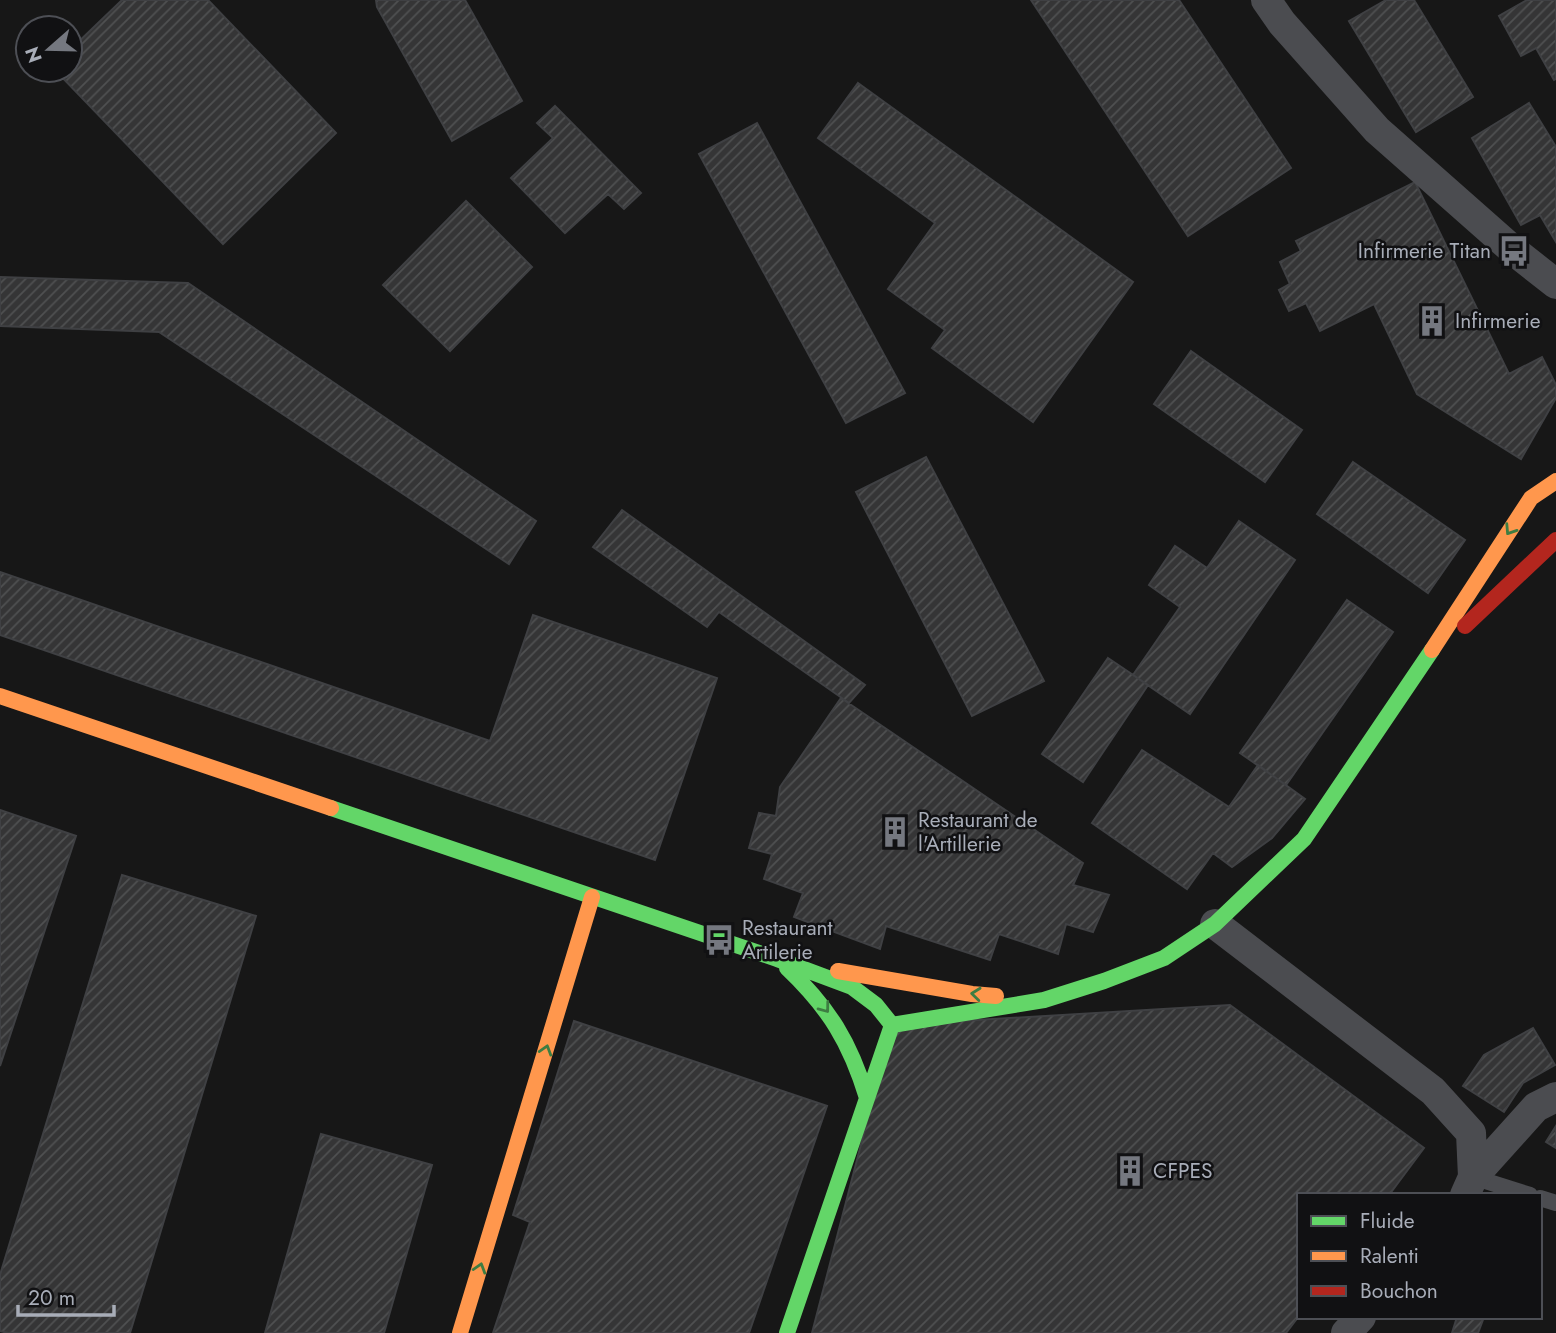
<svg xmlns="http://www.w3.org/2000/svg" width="1556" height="1333" viewBox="0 0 1556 1333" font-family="Jost,sans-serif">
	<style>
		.building { fill: url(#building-hatch); stroke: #3f4043; stroke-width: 2 }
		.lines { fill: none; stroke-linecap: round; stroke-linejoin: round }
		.lane { stroke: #4b4c50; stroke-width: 16 }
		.street { stroke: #4b4c50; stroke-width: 30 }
		.fast { stroke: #63d668; stroke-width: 16 }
		.slow { stroke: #ff974d; stroke-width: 16 }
		.jam { stroke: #b3261e; stroke-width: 16 }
		.oneway { stroke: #3e7d42 }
		.labels { text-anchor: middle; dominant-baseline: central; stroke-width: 5; stroke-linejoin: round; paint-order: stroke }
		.poi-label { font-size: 21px; fill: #a8adb8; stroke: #111113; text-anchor: start }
	</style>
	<defs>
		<pattern id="building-hatch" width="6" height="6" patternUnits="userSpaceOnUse" patternTransform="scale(1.75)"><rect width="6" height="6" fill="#353536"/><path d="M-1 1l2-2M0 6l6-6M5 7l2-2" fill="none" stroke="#4f5051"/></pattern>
	</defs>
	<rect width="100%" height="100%" fill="#171717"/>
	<path class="building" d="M122,0H208L336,133L223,244L55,70H70V50Z
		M376,0H465L522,101L452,141L377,7Z
		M1031,0H1179L1291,168L1188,236Z
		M1386,0H1414L1473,97L1416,132L1349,21Z
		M1527,0H1556V79L1554,80L1536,48L1521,56L1499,16Z
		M858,83L1133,282L1033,422L932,348L945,330L888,289L935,223L818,138Z
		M1529,103L1556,147V242L1540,215L1521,225L1472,138Z
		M555,106L641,193L624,209L608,194L565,233L511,178L553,138L537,123Z
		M757,123L905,393L846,423L699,154Z
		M1415,182L1509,374L1542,357L1556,385V398L1521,459L1417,394L1374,304L1320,331L1306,303L1289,311L1279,290L1290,284L1280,262L1301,251L1296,241Z
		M466,201L532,267L450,351L383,285Z
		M0,277L188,283L536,521L509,564L159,332L0,326Z
		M1191,351L1302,430L1265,482L1154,404Z
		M926,457L1044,681L972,716L856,492Z
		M1353,462L1465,540L1428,593L1317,514Z
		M622,510L865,685L849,703L719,612L707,627L593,547Z
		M1239,521L1295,560L1190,714L1133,675L1180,607L1149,585L1175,546L1207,568Z
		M0,572L490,741L533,615L717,678L655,860L0,635Z
		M1347,600L1393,632L1286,785L1240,753Z
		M1108,658L1148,685L1083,782L1042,754Z
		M841,698L1083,863L1073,885L1109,895L1093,932L1066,924L1058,954L999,934L990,960L886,926L880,949L794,917L803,893L764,879L772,854L749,848L759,813L776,816L780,787Z
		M1142,750L1229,807L1258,765L1305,799L1272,838L1232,867L1213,853L1187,889L1092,823Z
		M0,810L76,836L0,1066Z
		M122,875L256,916L130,1333H8L0,1331V1275Z
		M1230,1005L1424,1148L1389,1195H1299V1316L1286,1333H812L892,1025Z
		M574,1021L827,1106L749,1333H493L530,1222L513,1215Z
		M1533,1028L1555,1065L1523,1083L1504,1112L1463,1086L1484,1055Z
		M1556,1126V1148L1546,1142Z
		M321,1134L432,1165L384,1333H265Z
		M1457,1317H1484L1478,1333H1452Z"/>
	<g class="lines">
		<path class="lane" d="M1473,1177L1530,1195
			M1540,1198L1556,1203"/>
		<path class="street" d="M1266,0L1282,23L1377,130L1514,251L1556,284
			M1215,924L1433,1091L1471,1133L1473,1177L1465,1195
			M1473,1177L1536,1107L1556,1097
			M1346,1333L1361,1317"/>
		<path class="fast" d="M331,808L777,959L852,987L876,1005L892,1025
			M787,968C829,1008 850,1042 867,1098
			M892,1025L1044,1000L1104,981L1164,958L1215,924L1304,839L1432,650
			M787,1333L892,1025"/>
		<path class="slow" d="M1432,650L1531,498L1556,481
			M0,696L331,808
			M838,971L972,994L996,996
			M460,1333L592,897"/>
		<path class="jam" d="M1465,626L1556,540"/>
	</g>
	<defs><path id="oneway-chevron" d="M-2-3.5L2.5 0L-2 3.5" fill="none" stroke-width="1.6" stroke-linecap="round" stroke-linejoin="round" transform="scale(1.75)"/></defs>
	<g class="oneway">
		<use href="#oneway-chevron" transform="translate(1510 530) rotate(123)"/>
		<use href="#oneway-chevron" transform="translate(976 994) rotate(-174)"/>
		<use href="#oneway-chevron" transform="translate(825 1008) rotate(53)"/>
		<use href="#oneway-chevron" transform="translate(546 1050) rotate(-73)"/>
		<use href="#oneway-chevron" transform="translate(480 1268) rotate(-73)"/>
	</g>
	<defs>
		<symbol id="bus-bare" viewBox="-9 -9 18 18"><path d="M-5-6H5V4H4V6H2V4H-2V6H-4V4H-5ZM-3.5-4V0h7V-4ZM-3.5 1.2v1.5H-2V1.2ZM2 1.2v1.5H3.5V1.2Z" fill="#757880" stroke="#111113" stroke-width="2.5" paint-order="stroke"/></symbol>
		<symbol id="building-bare" viewBox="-9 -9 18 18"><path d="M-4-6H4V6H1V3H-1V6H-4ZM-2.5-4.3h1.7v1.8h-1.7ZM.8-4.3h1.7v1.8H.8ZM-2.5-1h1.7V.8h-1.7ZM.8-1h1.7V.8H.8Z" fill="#757880" stroke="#111113" stroke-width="2.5" paint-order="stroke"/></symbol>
	</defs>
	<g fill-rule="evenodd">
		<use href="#bus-bare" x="1492" y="229" width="44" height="44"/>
		<use href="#building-bare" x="1410" y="299" width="44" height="44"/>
		<use href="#building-bare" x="873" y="810" width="44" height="44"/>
		<use href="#bus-bare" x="697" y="918" width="44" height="44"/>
		<use href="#building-bare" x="1108" y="1149" width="44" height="44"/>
	</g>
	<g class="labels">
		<g class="poi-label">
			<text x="1491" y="251" text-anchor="end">Infirmerie Titan</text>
			<text x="1455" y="321">Infirmerie</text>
			<text x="918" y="820">Restaurant de<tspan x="918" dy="24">l'Artillerie</tspan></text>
			<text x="742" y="928">Restaurant<tspan x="742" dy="24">Artilerie</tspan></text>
			<text x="1153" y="1171">CFPES</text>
		</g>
	</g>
	<rect x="1297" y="1193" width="245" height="126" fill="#111113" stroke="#4d4f55" stroke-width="2"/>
	<rect x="1311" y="1216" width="35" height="10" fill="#63d668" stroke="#4d4f55" stroke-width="2"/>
	<text x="1360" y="1228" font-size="21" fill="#a8adb8">Fluide</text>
	<rect x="1311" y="1251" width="35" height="10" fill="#ff974d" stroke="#4d4f55" stroke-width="2"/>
	<text x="1360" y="1263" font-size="21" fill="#a8adb8">Ralenti</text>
	<rect x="1311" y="1286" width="35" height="10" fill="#b3261e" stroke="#4d4f55" stroke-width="2"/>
	<text x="1360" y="1298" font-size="21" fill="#a8adb8">Bouchon</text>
	<g transform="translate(49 49) rotate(250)"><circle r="33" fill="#111113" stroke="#4d4f55" stroke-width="2"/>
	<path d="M0-5L12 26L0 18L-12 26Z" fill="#757880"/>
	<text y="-10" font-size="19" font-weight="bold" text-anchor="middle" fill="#a8adb8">N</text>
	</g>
	<path d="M18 1305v10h96v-10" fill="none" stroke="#a8adb8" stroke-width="3.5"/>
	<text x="28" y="1305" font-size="21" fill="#a8adb8" stroke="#111113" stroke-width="5" paint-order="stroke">20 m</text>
</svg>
